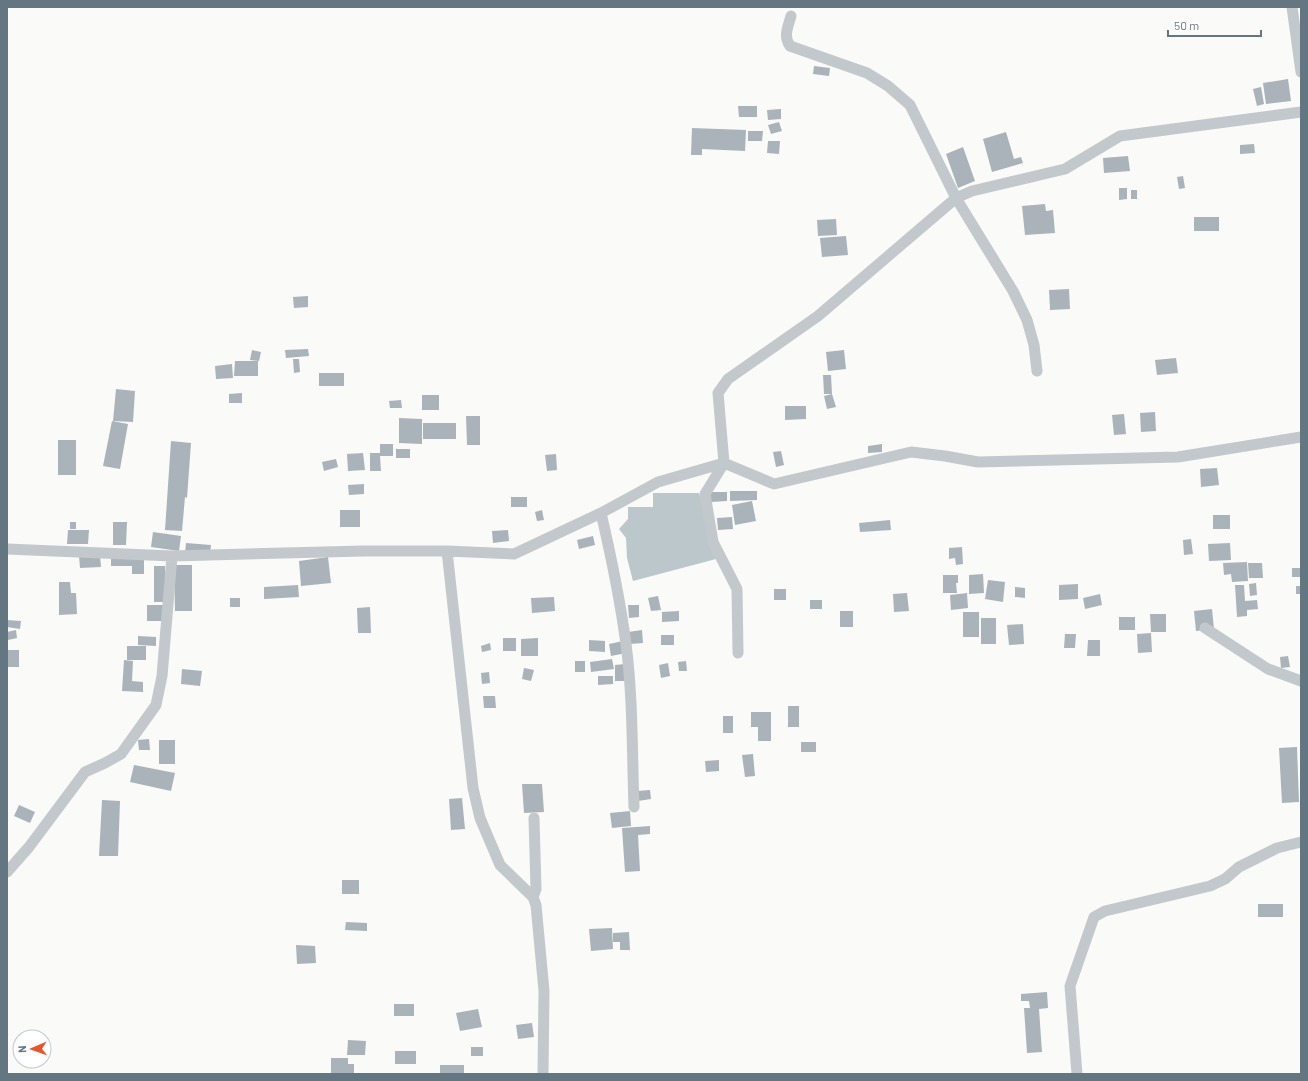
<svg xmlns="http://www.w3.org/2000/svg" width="1308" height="1081" viewBox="0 0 1308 1081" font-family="Barlow,sans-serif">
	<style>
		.water { fill: #bbc7cb }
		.building { fill: #aab3b9 }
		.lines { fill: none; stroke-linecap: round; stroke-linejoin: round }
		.minor { stroke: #c3c8cc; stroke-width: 11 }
	</style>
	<rect width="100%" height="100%" fill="#fafaf8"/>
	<path class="water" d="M653,493H699L716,559L633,581L627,558L626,538L619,529L628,519V507H653Z"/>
	<path class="building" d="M814,66L830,68L829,76L813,74Z
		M1288,79L1291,101L1266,104L1263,83Z
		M1261,87L1264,104L1257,106L1253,89Z
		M738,106H757V117H739Z
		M781,109V119L768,120L767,110Z
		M779,122L782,131L771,134L768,125Z
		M692,128L746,130L745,151L702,149V155H691Z
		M748,131H763L762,141H748Z
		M1006,132L1014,159L1021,157L1023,163L992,172L983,139Z
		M768,141H780L779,154L767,153Z
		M1254,144L1255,153L1240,154V145Z
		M963,147L975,181L958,188L946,154Z
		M1128,156L1130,171L1104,173L1103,158Z
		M1183,176L1185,188L1179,189L1177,177Z
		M1119,188H1127V199L1119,200Z
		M1131,190H1137V199H1131Z
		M1045,204L1046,211L1053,210L1055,233L1025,235L1022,206Z
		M1194,217H1219V231H1194Z
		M836,219L837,235L818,236L817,220Z
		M846,236L848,255L822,257L820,238Z
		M1069,289L1070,309L1050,310L1049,290Z
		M308,296V307L294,308L293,297Z
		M308,349L309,356L286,358L285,350Z
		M252,350L261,352L259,361L250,360Z
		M844,350L846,369L828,371L826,352Z
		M1176,358L1178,373L1157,375L1155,360Z
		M293,359H299L300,372L294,373Z
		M235,361H258V376H234Z
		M232,364L233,378L216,379L215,366Z
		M319,373H344V386H319Z
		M823,375H831L832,394H824Z
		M116,389L135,391L133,422L113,421Z
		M242,393V403H229V394Z
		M832,394L836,407L827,409L824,396Z
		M422,395H439V410H422Z
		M401,400L402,408H390L389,401Z
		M785,406H806V419L785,420Z
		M1155,412L1156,431L1141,432L1140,413Z
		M1124,414L1126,434L1114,435L1112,415Z
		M466,416H480V445H467Z
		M399,418L422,419V444L399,443Z
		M112,421L128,424L120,469L103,466Z
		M423,423H456V439H423Z
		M58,440H76V475H58Z
		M171,441L191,443L187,498L185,497L182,531L165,530Z
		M380,444H393V456H380L381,471H370V453H380Z
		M882,444V452L868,453V446Z
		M396,449H410V458H396Z
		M781,451L784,465L776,467L773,452Z
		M363,453L365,470L348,471L347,454Z
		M556,454L557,470L547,471L545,455Z
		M336,459L338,467L324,471L322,462Z
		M1217,468L1219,485L1201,487L1200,469Z
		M364,484V494L349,495L348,485Z
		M730,491H757V500L730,501Z
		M710,492H727V501L711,502Z
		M511,497H527V507H511Z
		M752,501L756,521L735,525L732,505Z
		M340,510H360V527H340Z
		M542,510L544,520L537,521L535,512Z
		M1213,515H1230V529H1213Z
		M732,517L733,529L718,530L717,518Z
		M890,520L891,530L860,532L859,523Z
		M70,522H76V529H70Z
		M113,522H127L126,545H113Z
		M68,530H89L88,544H67Z
		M508,530L509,541L493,543L492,531Z
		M153,532L181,536L179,551L151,547Z
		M593,536L595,545L579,549L577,540Z
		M1191,539L1193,554L1184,555L1183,540Z
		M186,543L211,545L210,555L185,553Z
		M1230,543L1231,560L1209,561L1208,544Z
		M962,547L963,564L956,565L955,558L949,559V548Z
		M100,555L101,567L80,568L79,556Z
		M111,556H144V574H132V566H111Z
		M328,557L331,583L301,586L299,561Z
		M1247,562L1248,581L1232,582L1231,574L1224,575L1223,563Z
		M1248,563H1262L1263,578H1249Z
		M174,565H192V611H175Z
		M154,566H165V602H154Z
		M1292,568H1301V577H1292Z
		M983,574L984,593L969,594V575Z
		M943,575H958V583H956L957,593H943Z
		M988,580L1005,582L1003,602L985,599Z
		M59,582H70L71,593H76L77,614L59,615Z
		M1256,583L1257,595L1250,596L1249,584Z
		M1078,584V599L1059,600V585Z
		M298,585L299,597L264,599V587Z
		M1235,585H1244L1245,601L1257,600L1258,609L1247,610V616L1237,617Z
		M1296,586H1301V594H1296Z
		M1015,587L1025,588V598L1015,597Z
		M774,589H786V600H774Z
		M907,593L909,611L894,612L893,594Z
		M967,593L968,608L951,610L950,595Z
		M1100,594L1102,605L1085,609L1083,598Z
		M658,596L661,610L651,611L648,598Z
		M554,597L555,611L532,613L531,598Z
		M230,598H240V607H230Z
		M810,600H822V609H810Z
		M147,605H164V621H147Z
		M628,605H639V617L629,618Z
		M370,607L371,633H358L357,608Z
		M1212,609L1214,629L1196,631L1194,611Z
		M679,611V621L662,622V612Z
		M840,611H853V627H840Z
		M963,612H979V637H963Z
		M1150,614H1166V632H1151Z
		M1119,617H1135V630H1119Z
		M981,618H996V644H981Z
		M7,620L21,621L20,629L7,627Z
		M1023,624L1024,644L1009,645L1007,625Z
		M16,630L17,638L8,640L7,632Z
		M642,630L643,643L630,644L631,652L611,656L609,644L628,640V632Z
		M1151,633L1152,652L1138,653L1137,634Z
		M1065,634H1076L1075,648H1064Z
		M661,635H674V645H661Z
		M138,636L156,637V646L138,645Z
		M503,638H516V651H503Z
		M538,638V656H521V639Z
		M589,640L605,641V652L589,651Z
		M1088,640H1100V656H1087Z
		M490,643L491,650L482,652L481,646Z
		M127,646H146V660H127Z
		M7,650H19V667H7Z
		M1288,656L1290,667L1281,668L1280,657Z
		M612,659L614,669L591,672L590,662Z
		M124,660L133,661L132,681L143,682V692L122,691Z
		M575,661H585V672H575Z
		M686,661L687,671H679L678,662Z
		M668,663L670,676L661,678L659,665Z
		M625,664V681H615V665Z
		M524,668L534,670L531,681L522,679Z
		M182,669L202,671L200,686L181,684Z
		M489,672L490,683L482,684L481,673Z
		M598,676H613V684L598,685Z
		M483,696H495L496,708H484Z
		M788,706H799V727H788Z
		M751,712H771V741H758V727H751Z
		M723,716H733V733H723Z
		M149,739L150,750H139L138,740Z
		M159,740H175V764H159Z
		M801,742H816V752H801Z
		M1297,747L1299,802L1282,803L1279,748Z
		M753,754L755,776L745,777L742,755Z
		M719,760V771L706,772L705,761Z
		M134,765L175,773L171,791L130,782Z
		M522,784H542L544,812L524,813Z
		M650,790L651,799L638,801L637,791Z
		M462,798L465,829L451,830L449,799Z
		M102,800L120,801L118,856H99Z
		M19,805L35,812L30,823L14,816Z
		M630,811L631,826L612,828L610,813Z
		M650,826V834L638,835L640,871L625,872L622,828Z
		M342,880H359V894H342Z
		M1258,904H1283V917H1258Z
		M346,922L367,923V931L345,930Z
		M612,928L613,949L591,951L589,929Z
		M629,932L630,950H620V942H613V933Z
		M296,945L315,946L316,963L297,964Z
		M1047,992L1048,1008L1039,1009L1042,1052L1027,1053L1024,1008H1030L1029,1001H1021V994Z
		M394,1004H414V1016H394Z
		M478,1009L482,1027L460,1031L456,1013Z
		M532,1023L534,1037L518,1039L516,1025Z
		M348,1040L366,1041L365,1055H347Z
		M471,1047H483V1056H471Z
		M395,1051H416V1064H395Z
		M331,1058H348V1064H354V1074H331Z
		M440,1065H464V1074H440Z"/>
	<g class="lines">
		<path class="minor" d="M1292,7L1301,72
			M791,16C788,27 783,36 790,46L867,73L888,86L910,105L956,198L1013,291L1027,320L1034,345L1037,371
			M601,513C611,556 620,599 626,644C633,698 632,753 634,807
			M7,549L172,556L363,551H447L514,554L601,513L658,482L724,463L774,484L911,452L945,456L978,462L1178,457L1301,437
			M447,551L473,788L480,818L500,865L533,897L536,905L544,991L543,1074
			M1205,628L1268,669L1301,681
			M738,653L737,589L713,542L705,494L724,463L718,393L728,379L818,316L956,198L972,191L1065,169L1120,136L1301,112
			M7,872L29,847L85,772L105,763L121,754L156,705L162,676L172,556
			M533,897L536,889L534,818
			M1077,1074L1070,986L1094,917L1105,911L1210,886L1225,879L1239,867L1277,848L1301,842"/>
	</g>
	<rect width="1308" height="1081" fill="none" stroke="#657683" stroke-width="16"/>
	<g transform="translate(32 1049) rotate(268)"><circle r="19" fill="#ffffff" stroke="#c1c8cd"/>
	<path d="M0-3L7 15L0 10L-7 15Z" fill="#e4572e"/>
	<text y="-6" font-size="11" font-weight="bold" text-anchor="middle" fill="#657683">N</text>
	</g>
	<path d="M1168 30v6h93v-6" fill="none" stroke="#657683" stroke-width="2"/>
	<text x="1174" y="30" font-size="12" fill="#657683" stroke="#ffffff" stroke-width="3" paint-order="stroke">50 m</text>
</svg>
